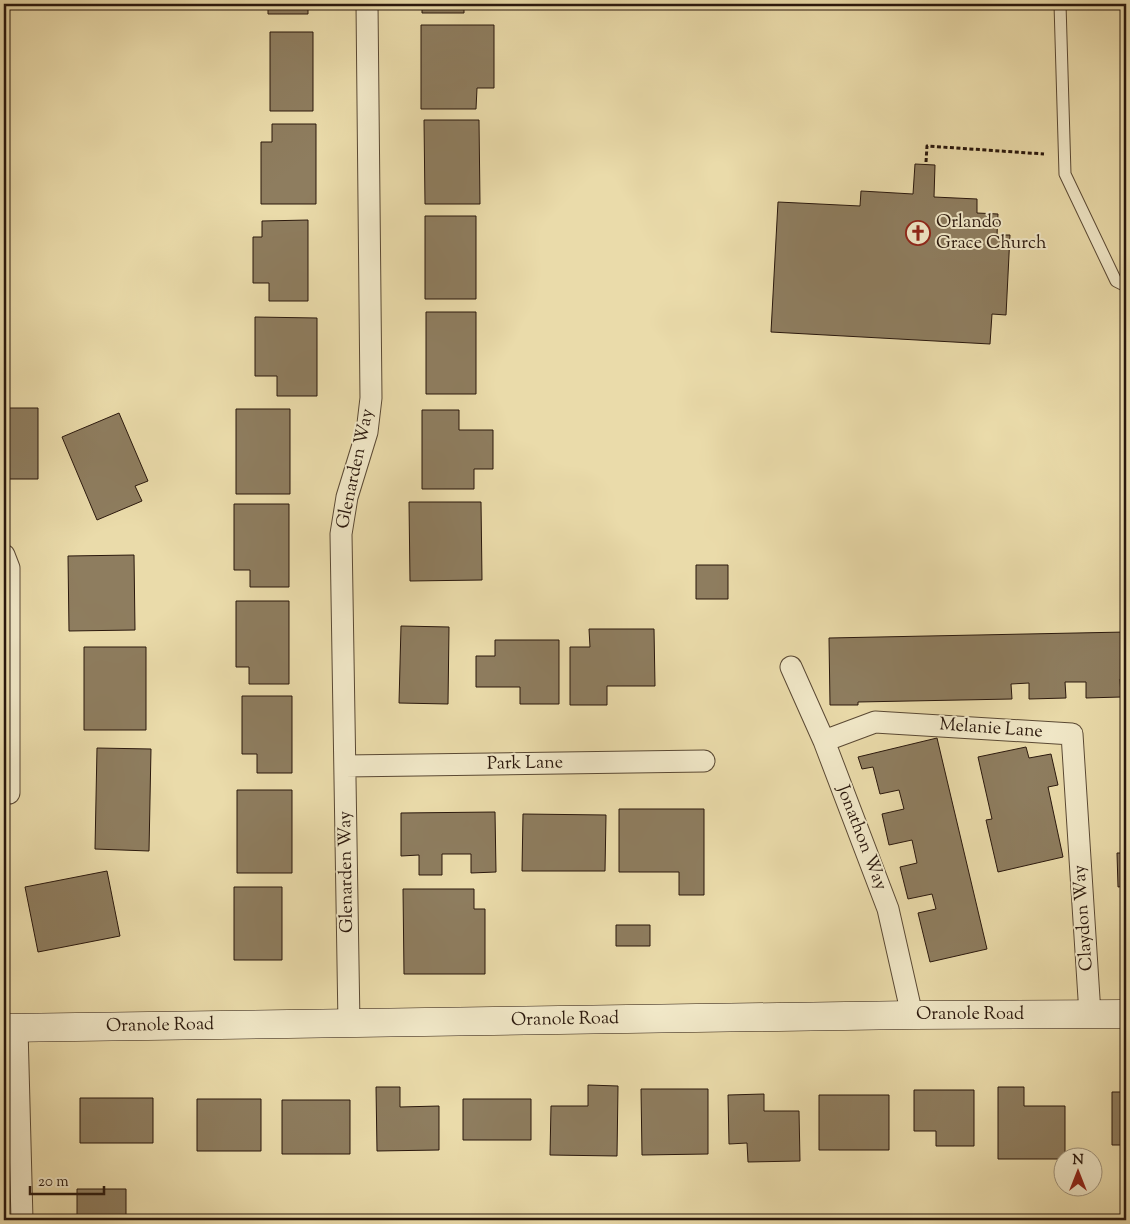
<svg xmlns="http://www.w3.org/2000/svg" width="1130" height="1224" viewBox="0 0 1130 1224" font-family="'Sorts Mill Goudy',serif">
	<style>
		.building { fill: #8e7d5f; stroke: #2a180d }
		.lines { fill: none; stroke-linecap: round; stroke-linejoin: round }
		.lane-casing { stroke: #5a4934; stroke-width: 13 }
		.street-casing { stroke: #5a4934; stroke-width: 23 }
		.secondary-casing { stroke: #2a180d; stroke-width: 29 }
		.path { stroke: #2a180d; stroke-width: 3; stroke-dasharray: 4 2.5; stroke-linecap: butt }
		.lane { stroke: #f1e8c8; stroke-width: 11 }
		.street { stroke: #f1e8c8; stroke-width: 21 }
		.secondary { stroke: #f1e8c8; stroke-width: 28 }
		.labels { text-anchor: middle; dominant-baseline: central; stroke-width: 4; stroke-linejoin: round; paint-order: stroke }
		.poi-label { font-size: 18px; fill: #2a180d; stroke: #f1e8c8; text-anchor: start }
		.street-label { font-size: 18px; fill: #2a180d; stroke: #f1e8c8 }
	</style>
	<rect width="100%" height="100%" fill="#eadbaa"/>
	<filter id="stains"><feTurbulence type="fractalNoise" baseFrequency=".004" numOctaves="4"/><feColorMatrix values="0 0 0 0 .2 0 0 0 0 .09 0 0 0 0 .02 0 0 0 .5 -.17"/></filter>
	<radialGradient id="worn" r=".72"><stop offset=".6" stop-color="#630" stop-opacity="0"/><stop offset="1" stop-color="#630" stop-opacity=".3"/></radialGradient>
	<path class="building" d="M268,4H308V14H268Z
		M422,4H464V13H422Z
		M421,25H494V88H477L476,109H421Z
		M270,32H313V111H270Z
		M424,120H479L480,204H425Z
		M272,124H316V204H261V142H272Z
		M915,164L935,165L934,197L977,199V213L998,214L997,235H1010L1006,315L992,314L990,344L771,332L778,202L860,206L861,191L913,194Z
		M425,216H476V299H425Z
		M308,220V301H269V283H253V237H262V221Z
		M4,242H7V277H4Z
		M426,312H476V394H426Z
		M255,317L317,318V396H277V376H255Z
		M4,408H38V479H4Z
		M236,409H290V494H236Z
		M422,410H459V430H493V469H474V489H422Z
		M119,413L148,481L135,486L142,501L97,520L62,437Z
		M409,502H481L482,580L410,581Z
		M234,504H289V587H250V570H234Z
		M134,555L135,630L69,631L68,556Z
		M696,565H728V599H696Z
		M236,601H289V684H249V667H236Z
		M401,626L449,627L448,704L399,703Z
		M589,629H654L655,686H607V705H570V647H590Z
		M1126,632V678L1120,679L1121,697L1086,698V682H1065L1066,698L1029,699V683L1011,684L1012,699L858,702V705H830L829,638Z
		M495,640H559V704H520V687H476V656H495Z
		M84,647H146V730H84Z
		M242,696H292V773H257V754H242Z
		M1124,733H1126V820Z
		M937,738L987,949L930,962L918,913L936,909L932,894L908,899L900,867L917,863L912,840L889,845L882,814L904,809L899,790L880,794L873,767L862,769L858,757Z
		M1026,747L1029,758L1051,754L1058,785L1048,787L1063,857L998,872L986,820L992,819L978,757Z
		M97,748L151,749L149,851L95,849Z
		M237,790H292V873H237Z
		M619,809H704V895H679V872H619Z
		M495,812L496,872L471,873V854H442V875H419V855L401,856V813Z
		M523,814L606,815L605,871H522Z
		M1117,853H1126V886L1118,887Z
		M107,871L120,936L38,952L25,887Z
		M234,887H282V960H234Z
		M403,889H474V909H485V974H404Z
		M616,925H650V946H616Z
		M588,1085L618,1086L617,1156L550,1155L551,1106H588Z
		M376,1087H400V1107L439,1106V1150L377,1151Z
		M998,1087H1024V1106H1065V1156H1062V1159H998Z
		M641,1089H708V1154L642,1155Z
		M914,1090H974V1146H936V1131H914Z
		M1112,1092H1126V1145H1112Z
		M764,1094V1111H799L800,1161L748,1162L747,1143L729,1144L728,1095Z
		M819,1095H889V1150H819Z
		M80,1098H153V1143H80Z
		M197,1099H261V1151H197Z
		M463,1099H531V1140H463Z
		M282,1100H350V1154H282Z
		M77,1189H126V1220H77Z"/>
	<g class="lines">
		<defs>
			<path id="lane" d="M1060,4L1065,174L1116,281L1126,286"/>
			<path id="street" d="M4,555L9,568V793
				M791,667L824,741L888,909L912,1015
				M824,741L875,722L1072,734L1090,1014
				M345,766L704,761
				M349,1024L341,534L347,497L367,432L371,398L367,4
				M17,1028L22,1220"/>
			<path id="secondary" d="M4,1028L912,1015L1126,1014"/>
		</defs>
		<use href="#lane" class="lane-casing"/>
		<use href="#street" class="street-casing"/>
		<use href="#secondary" class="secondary-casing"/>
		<path class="path" d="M926,162L927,146L1044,154"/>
		<use href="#lane" class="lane"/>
		<use href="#street" class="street"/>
		<use href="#secondary" class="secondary"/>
	</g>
	<defs>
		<symbol id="church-ring" viewBox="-11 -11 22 22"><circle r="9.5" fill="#f1e8c8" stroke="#8f2418" stroke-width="1.5"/><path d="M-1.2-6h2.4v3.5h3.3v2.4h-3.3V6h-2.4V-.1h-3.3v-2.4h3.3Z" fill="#8f2418"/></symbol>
	</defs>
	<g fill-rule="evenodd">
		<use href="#church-ring" x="904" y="219" width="28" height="28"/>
	</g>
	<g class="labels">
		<g class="poi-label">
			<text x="936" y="223">Orlando<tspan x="936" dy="21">Grace Church</tspan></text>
		</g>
		<g class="street-label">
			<text transform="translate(356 469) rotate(-78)">Glenarden Way</text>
			<text transform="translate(991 729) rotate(4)">Melanie Lane</text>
			<text transform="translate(525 764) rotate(-1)">Park Lane</text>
			<text transform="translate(861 838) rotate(69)">Jonathon Way</text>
			<text transform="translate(347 872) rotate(-91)">Glenarden Way</text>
			<text transform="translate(1084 918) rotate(-94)">Claydon Way</text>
			<text x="970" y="1015">Oranole Road</text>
			<text transform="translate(565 1020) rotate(-1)">Oranole Road</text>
			<text transform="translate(160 1026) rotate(-1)">Oranole Road</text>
		</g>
	</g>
	<rect width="1130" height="1224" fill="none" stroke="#eadbaa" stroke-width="20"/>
	<rect x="5" y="5" width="1120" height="1214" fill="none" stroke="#2a180d" stroke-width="2.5"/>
	<rect x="10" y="10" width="1110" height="1204" fill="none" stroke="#2a180d"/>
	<g transform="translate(1078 1172)"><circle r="24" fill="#f1e8c8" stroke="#a1957d"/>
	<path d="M0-4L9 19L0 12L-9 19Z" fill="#8f2418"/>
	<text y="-8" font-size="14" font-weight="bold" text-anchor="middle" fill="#2a180d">N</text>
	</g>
	<path d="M30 1186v8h74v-8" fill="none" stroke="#2a180d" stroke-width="2.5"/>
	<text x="38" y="1186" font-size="15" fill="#2a180d" stroke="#f1e8c8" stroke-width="4" paint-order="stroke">20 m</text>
	<rect width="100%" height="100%" filter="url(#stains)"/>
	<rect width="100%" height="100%" fill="url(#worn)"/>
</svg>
